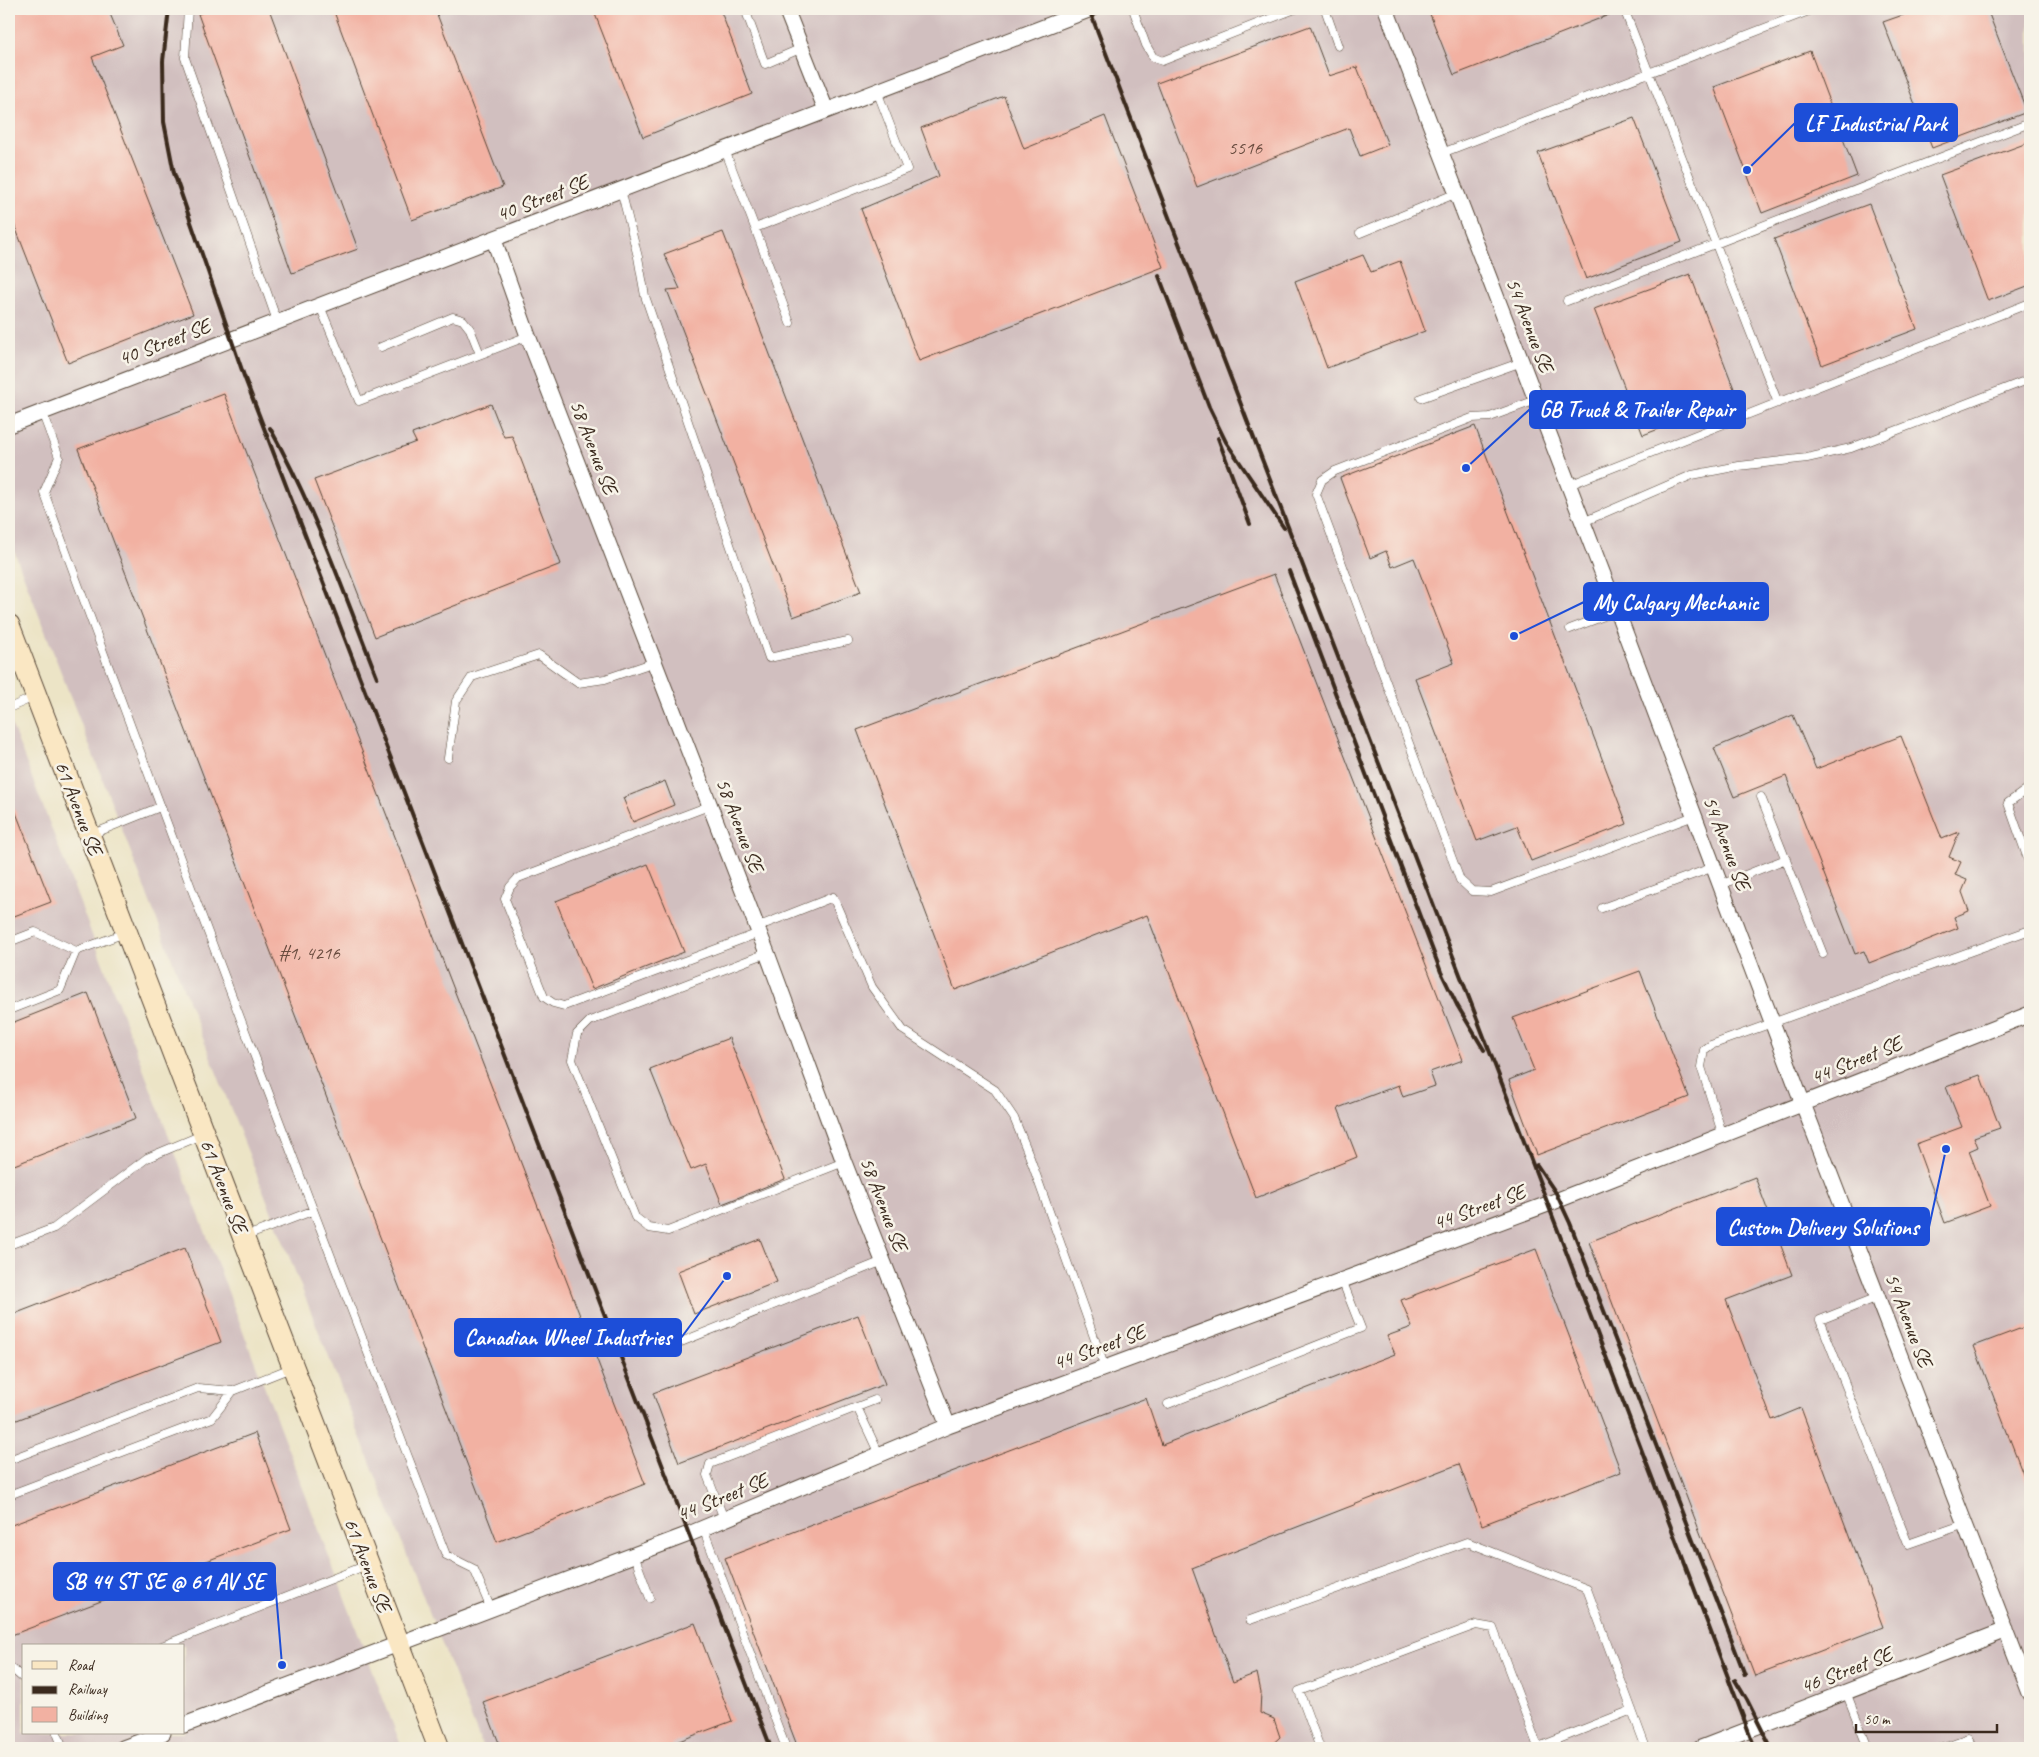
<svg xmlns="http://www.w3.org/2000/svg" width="2039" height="1757" viewBox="0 0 2039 1757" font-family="Caveat,sans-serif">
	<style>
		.industrial { fill: #d1bfbf; fill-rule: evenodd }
		.building { fill: #f2b1a2 }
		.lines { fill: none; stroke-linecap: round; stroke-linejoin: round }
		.lane-casing { stroke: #564637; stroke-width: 9 }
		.street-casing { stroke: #564637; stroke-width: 17 }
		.secondary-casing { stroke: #564637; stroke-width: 23 }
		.lane { stroke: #fff; stroke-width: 8 }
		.street { stroke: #fff; stroke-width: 15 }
		.secondary { stroke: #fae7c3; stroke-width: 21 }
		.rail { stroke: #3b2a1e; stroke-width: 4 }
		.labels { text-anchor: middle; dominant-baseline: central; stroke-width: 5; stroke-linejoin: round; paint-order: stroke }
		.number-label { font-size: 19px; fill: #694c3f }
		.street-label { font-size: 21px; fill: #3b2a1e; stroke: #f7f3e8 }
		.leader { fill: none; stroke: #1d4ed8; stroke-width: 2 }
		.callout-dot { fill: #1d4ed8; stroke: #f7f3e8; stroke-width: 2 }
		.callout { fill: #1d4ed8; stroke: #1d4ed8; stroke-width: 2 }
		.callout-label { font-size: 22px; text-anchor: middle; font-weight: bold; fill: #fff }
	</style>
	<rect width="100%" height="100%" fill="#f7f3e8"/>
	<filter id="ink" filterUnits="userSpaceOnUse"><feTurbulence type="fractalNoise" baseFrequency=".02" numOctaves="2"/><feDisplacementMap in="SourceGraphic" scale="10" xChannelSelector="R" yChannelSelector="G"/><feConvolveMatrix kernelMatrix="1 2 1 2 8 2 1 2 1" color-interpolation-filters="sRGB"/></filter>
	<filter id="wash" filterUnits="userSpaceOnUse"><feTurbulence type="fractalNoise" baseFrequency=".0096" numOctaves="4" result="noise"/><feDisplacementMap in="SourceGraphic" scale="20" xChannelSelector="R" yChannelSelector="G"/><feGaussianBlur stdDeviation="1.12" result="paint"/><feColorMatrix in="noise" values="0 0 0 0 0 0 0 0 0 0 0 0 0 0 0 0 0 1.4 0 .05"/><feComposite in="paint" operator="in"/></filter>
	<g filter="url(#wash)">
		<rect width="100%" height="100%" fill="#ece4c6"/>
		<path class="industrial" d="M9,9H2030V1748H483L186,995L9,538Z
			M9,718L49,822L402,1748H9ZM24,1646H184V1733H24Z"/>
		<g id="blocks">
			<path class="building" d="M9,9H108L123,45L92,57L193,314L68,363L9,211Z
				M212,9H269L358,249L292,273L198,14Z
				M333,9H435L503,187L412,220Z
				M593,9H720L752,94L643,137Z
				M1428,9H1618L1619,11L1454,75Z
				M1920,9H1987L2027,112L1932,148L1883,22Z
				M1310,26L1329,76L1357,67L1388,145L1360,156L1349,128L1197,187L1157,83Z
				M1810,51L1857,176L1762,213L1714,87Z
				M1004,96L1024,149L1105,116L1163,267L919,361L861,209L939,176L921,128Z
				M1634,118L1682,242L1586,279L1538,153Z
				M2030,142V285L1988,301L1940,175Z
				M1869,204L1917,329L1822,365L1774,239Z
				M723,232L861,592L793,617L667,290L680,289L664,254Z
				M1363,255L1371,272L1400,261L1425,331L1327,368L1295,281Z
				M1690,274L1738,399L1643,435L1594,309Z
				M224,394L645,1484L497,1542L78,449Z
				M491,404L504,437L512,436L561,564L375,637L314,480L416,442L412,434Z
				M1475,426L1627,824L1531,861L1517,826L1477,841L1415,678L1454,663L1414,558L1392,567L1386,551L1370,558L1340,478Z
				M1274,574L1463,1060L1430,1072L1435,1086L1403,1097L1399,1085L1338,1108L1357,1157L1256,1198L1147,915L955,990L857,730Z
				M1793,715L1816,769L1901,736L1942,839L1959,832L1949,857L1961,862L1955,875L1967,880L1962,892L1969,911L1954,917L1958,928L1869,963L1864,951L1855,954L1786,776L1734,797L1714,748Z
				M665,781L674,805L633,822L623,798Z
				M9,795L51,902L9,918Z
				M648,864L684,952L592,989L556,901Z
				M1640,971L1689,1097L1537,1155L1509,1080L1534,1070L1513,1018Z
				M88,993L136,1118L9,1167V1024Z
				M729,1038L785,1179L722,1204L706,1164L691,1170L650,1069Z
				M1980,1075L2000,1128L1974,1137L1978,1147L1969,1151L1990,1206L1945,1223L1916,1144L1962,1127L1946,1087Z
				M1755,1177L1792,1275L1726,1300L1772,1420L1801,1408L1883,1627L1755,1676L1589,1242Z
				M760,1239L777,1282L694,1314L678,1271Z
				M185,1248L221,1342L9,1423V1316Z
				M1536,1249L1621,1472L1482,1525L1459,1464L1192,1568L1233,1682L1257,1673L1261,1692L1260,1713L1274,1719L1280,1737L1268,1748H798L725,1558L1146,1398L1162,1445L1395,1354L1387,1336L1412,1327L1401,1300Z
				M858,1315L885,1384L679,1463L653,1393Z
				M2030,1325V1489H2029L1974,1346Z
				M255,1433L291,1529L9,1636V1526Z
				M695,1623L732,1721L671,1744L673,1748H501L483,1702Z"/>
		</g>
	</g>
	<g filter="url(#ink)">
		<use href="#blocks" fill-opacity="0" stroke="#564637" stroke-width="1"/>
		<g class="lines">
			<defs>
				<path id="lane" d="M188,9L185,58L277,321
					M745,9L765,64L802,48
					M1133,9L1146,45L1153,57L1162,61L1295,9
					M1325,9L1338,46
					M1624,9L1778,403
					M725,150L755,228L907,169L877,91
					M1442,153L1814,9
					M621,190L638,257L645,296L769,658L848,641
					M755,228L790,323
					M1360,233L1457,193
					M1567,301L2030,123
					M320,306L359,401L528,336
					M381,347L453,317L463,320L470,329L480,354
					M1421,398L1522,362
					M1536,400L1490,417L1472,418L1335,471L1322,480L1316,494L1460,880L1472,891L1491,892L1694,816
					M42,412L59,457L44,492C175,848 309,1202 446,1555L474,1569L491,1609
					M1569,485L2030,303
					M1583,522L1692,475L1739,466L1807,458L1851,448L2030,379
					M1570,629L1617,611
					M9,708L34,697
					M448,758L456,701L472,677L539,655L578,683L605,679L655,662
					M2030,787L2008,803L2030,865
					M1761,797L1823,954
					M709,806L518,878L510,887L505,899L544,997L553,1003L564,1006L759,933
					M90,835L160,807
					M1720,885L1786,859
					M1602,908L1714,867
					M757,927L833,897L872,987L903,1030L995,1090L1014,1118L1029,1155L1105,1368
					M9,942L35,932L76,951L125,933
					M767,953L590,1021L577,1034L572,1060L635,1217L649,1228L668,1231L844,1162
					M9,1010L60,990L76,951
					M1723,1136L1701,1067L1704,1050L1711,1045L2030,930
					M244,1237L312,1211
					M9,1245L54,1228L147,1158L202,1135
					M1878,1297L1820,1320L1908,1544L1965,1524
					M656,1352L883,1261
					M1168,1404L1361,1328L1342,1280
					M857,1407L879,1454
					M9,1460L198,1388L233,1391L291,1368
					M9,1495L212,1418L233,1391
					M724,1519L707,1475L710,1464L875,1400
					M703,1528L786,1748
					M634,1555L650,1598
					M1250,1620L1467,1542L1587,1589L1646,1748
					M162,1646L367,1565
					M9,1666L24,1679
					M1846,1692L1868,1748
					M57,1733L63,1748
					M1320,1748L1299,1691L1476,1625L1493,1628L1538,1747
					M1536,1748L1632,1710
					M1941,1748L1968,1738L1972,1748"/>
				<path id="street" d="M786,9L826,110
					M1386,9L1617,611L1803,1104L2030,1693
					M494,240L528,336L767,953L844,1162L948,1426
					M9,425L1091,9
					M184,1725L689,1534L948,1426L1548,1204L2030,1014
					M123,1748L163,1733
					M1701,1748L2006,1630"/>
				<path id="secondary" d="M9,625L439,1748"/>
			</defs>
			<use href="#lane" class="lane-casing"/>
			<use href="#street" class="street-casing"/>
			<use href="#secondary" class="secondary-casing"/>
			<use href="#lane" class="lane"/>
			<use href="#street" class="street"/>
			<use href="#secondary" class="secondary"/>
			<path class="rail" d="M169,9L163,61L164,122L174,173L244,376L771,1748
				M1089,9L1514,1115L1755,1748
				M1159,276L1209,407L1226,442L1284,528
				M270,428C314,507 344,593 377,677
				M1218,438L1250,524
				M1289,571L1441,972L1457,1005L1484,1050
				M1537,1165L1556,1193L1570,1223L1745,1675
				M1735,1680L1747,1700L1771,1748"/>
		</g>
	</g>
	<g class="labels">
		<g class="number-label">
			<text x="1245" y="148">5516</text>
			<text x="309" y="953">#1, 4216</text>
		</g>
		<g class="street-label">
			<text transform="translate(542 198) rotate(-21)">40 Street SE</text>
			<text transform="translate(1530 325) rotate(69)">54 Avenue SE</text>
			<text transform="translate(164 342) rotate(-21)">40 Street SE</text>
			<text transform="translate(594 447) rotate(69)">58 Avenue SE</text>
			<text transform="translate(79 808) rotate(69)">61 Avenue SE</text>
			<text transform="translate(740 825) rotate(69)">58 Avenue SE</text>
			<text transform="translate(1727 843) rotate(69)">54 Avenue SE</text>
			<text transform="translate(1856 1060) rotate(-22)">44 Street SE</text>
			<text transform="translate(224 1186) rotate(69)">61 Avenue SE</text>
			<text transform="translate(884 1204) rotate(69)">58 Avenue SE</text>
			<text transform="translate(1479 1207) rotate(-20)">44 Street SE</text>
			<text transform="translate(1909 1320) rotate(69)">54 Avenue SE</text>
			<text transform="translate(1099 1347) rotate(-20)">44 Street SE</text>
			<text transform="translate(722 1497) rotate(-22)">44 Street SE</text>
			<text transform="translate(368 1565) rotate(69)">61 Avenue SE</text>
			<text transform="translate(1846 1670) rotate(-21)">46 Street SE</text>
		</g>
	</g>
	<path class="leader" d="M1747 170L1795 123M1466 468L1530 409M1514 636L1584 602M1946 1149L1929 1227M727 1276L681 1338M282 1665L275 1581"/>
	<g class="callout-dot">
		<circle cx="1747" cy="170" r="5"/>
		<circle cx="1466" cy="468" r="5"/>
		<circle cx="1514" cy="636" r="5"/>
		<circle cx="1946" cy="1149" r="5"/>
		<circle cx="727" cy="1276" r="5"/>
		<circle cx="282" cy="1665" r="5"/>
	</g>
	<g class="callout">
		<rect x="1795" y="104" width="162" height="37" rx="5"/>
		<rect x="1530" y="391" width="215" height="37" rx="5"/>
		<rect x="1584" y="583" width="184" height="37" rx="5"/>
		<rect x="1717" y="1208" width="212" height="37" rx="5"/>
		<rect x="455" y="1319" width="226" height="37" rx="5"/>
		<rect x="54" y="1563" width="221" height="37" rx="5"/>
	</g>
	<g class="callout-label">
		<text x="1876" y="131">LF Industrial Park</text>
		<text x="1637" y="417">GB Truck &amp; Trailer Repair</text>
		<text x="1676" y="610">My Calgary Mechanic</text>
		<text x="1823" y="1235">Custom Delivery Solutions</text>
		<text x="568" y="1345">Canadian Wheel Industries</text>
		<text x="164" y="1589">SB 44 ST SE @ 61 AV SE</text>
	</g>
	<rect width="2039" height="1757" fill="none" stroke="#f7f3e8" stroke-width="30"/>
	<rect x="22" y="1644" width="162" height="90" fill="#f7f3e8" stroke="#aca397"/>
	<rect x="32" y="1661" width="25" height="8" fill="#fae7c3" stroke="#aca397"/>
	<text x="68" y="1670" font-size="15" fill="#3b2a1e">Road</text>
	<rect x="32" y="1686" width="25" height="8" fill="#3b2a1e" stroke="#aca397"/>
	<text x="68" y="1694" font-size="15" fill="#3b2a1e">Railway</text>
	<rect x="32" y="1707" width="25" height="15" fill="#f2b1a2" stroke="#aca397"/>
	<text x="68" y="1720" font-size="15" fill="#3b2a1e">Building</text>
	<path d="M1856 1724v8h141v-8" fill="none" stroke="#3b2a1e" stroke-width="2.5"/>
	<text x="1864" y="1724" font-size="15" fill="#3b2a1e" stroke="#f7f3e8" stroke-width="4" paint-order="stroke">50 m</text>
</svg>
